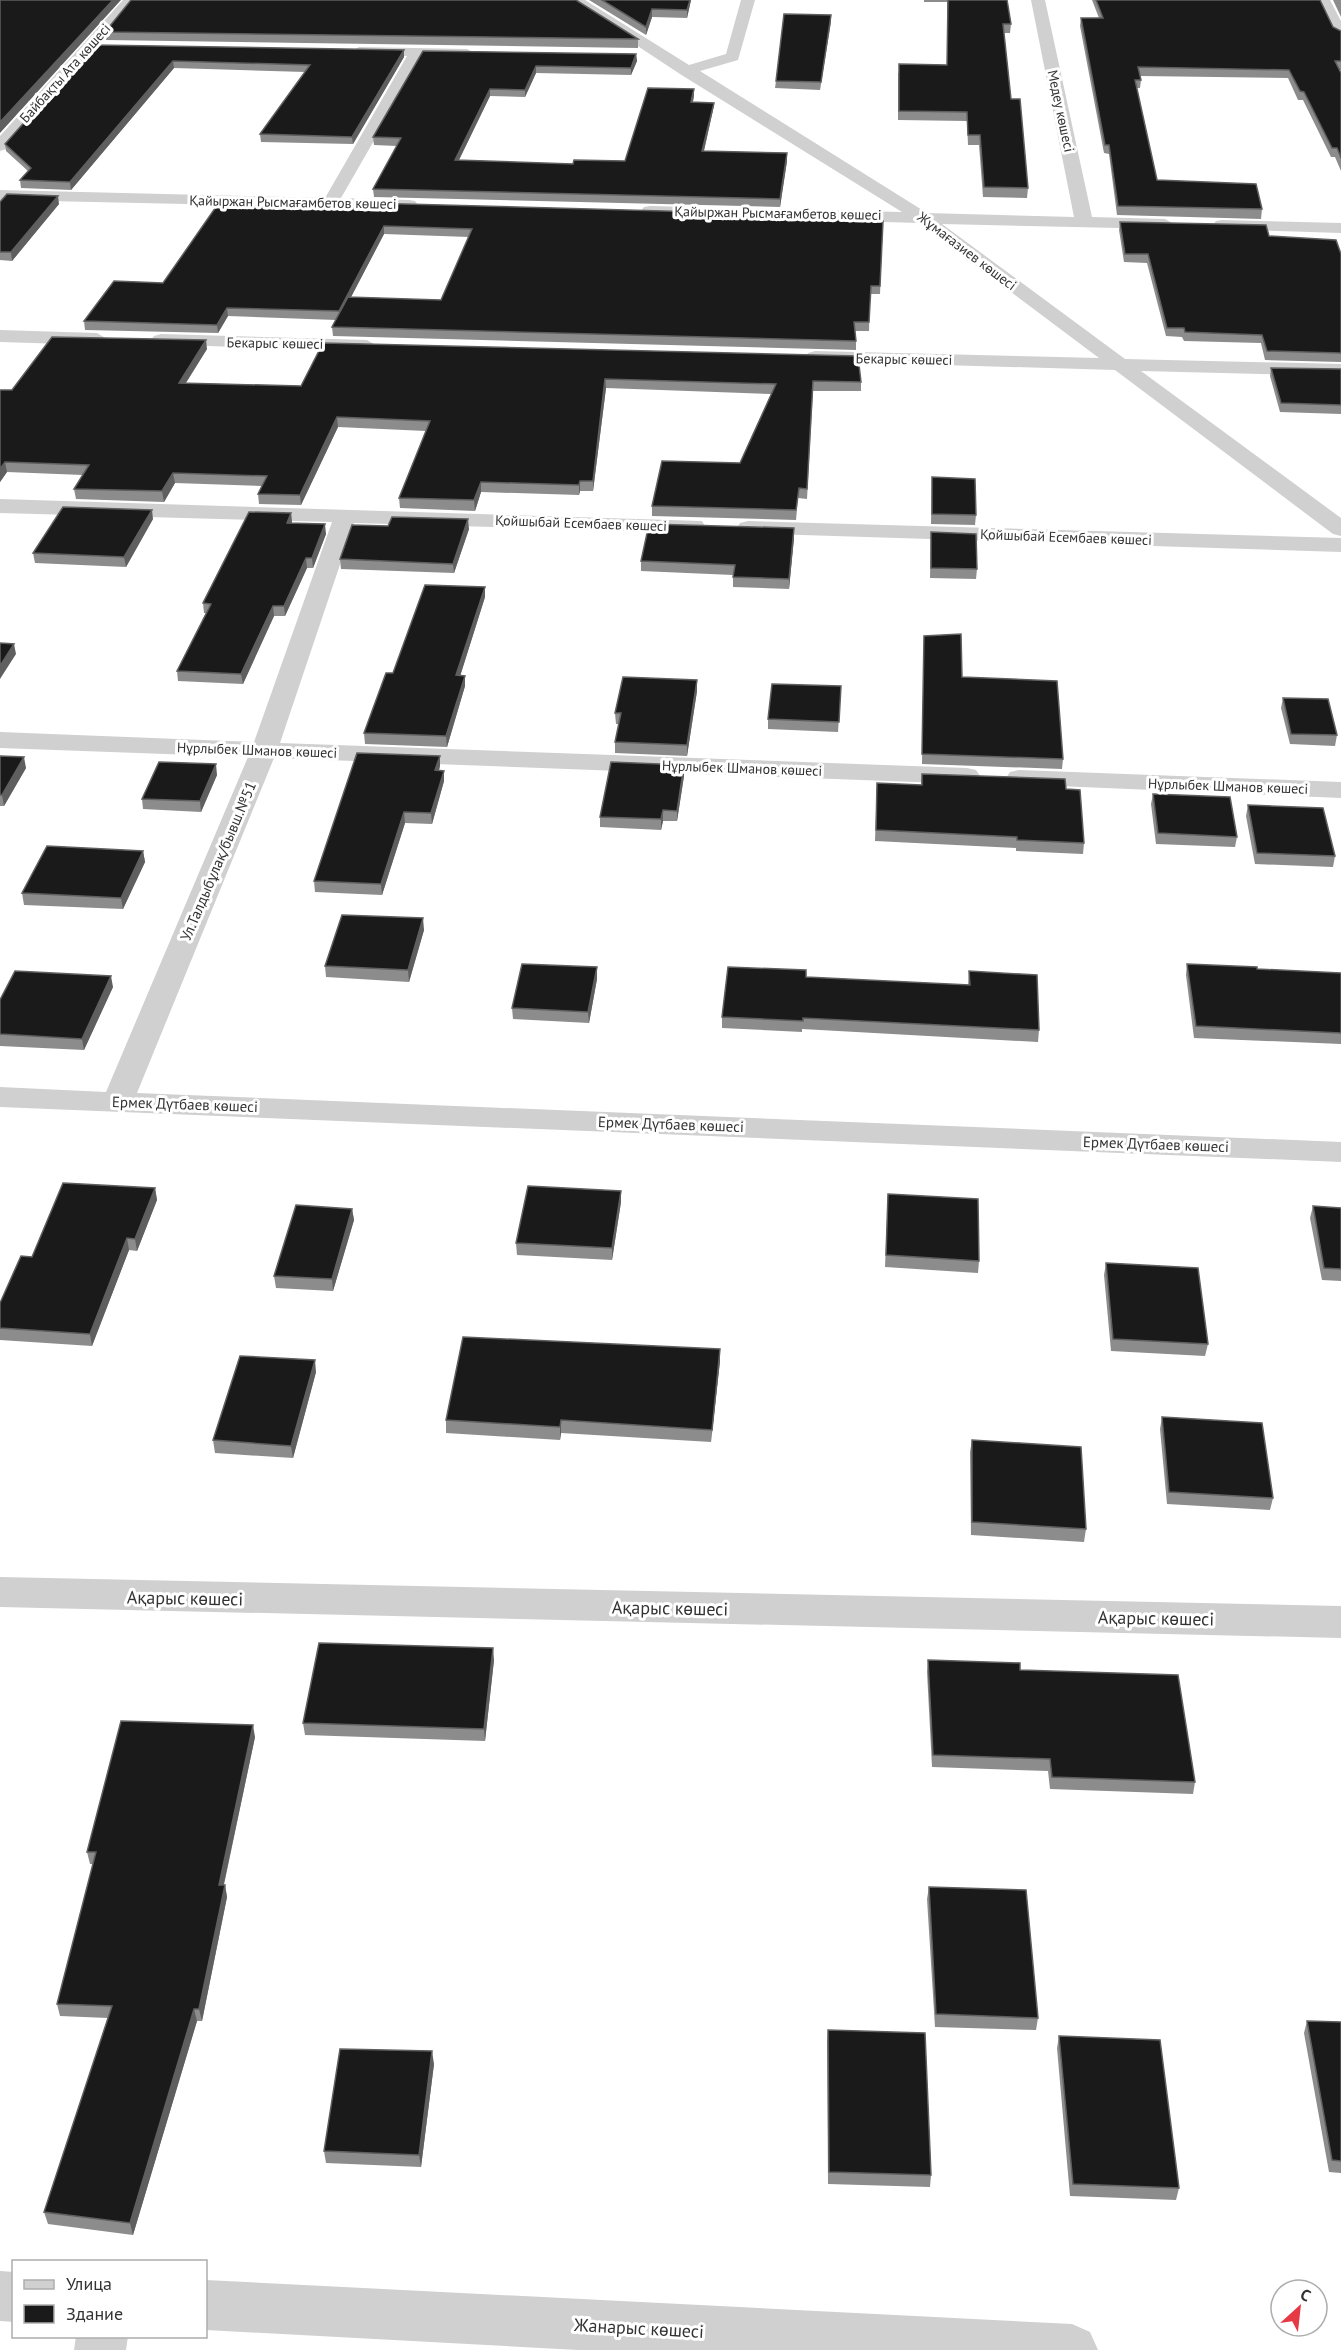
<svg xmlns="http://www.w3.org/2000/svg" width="1341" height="2350" viewBox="0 0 1341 2350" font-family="'PT Sans',sans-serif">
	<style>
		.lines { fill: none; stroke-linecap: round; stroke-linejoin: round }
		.minor { fill: #d0d0d0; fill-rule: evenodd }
		.wall { fill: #8c8c8c; fill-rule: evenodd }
		.shaded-wall { fill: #5f5f5f }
		.building { fill: #1a1a1a; stroke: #5f5f5f; stroke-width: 1.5 }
		.labels { text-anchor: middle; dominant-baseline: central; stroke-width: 6; stroke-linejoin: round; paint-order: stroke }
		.far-street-label { font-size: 14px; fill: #333; stroke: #fff }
		.street-label { font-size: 15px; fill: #333; stroke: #fff }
		.near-street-label { font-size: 18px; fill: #333; stroke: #fff }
	</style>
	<rect width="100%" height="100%" fill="#fff"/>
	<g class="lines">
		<path class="minor" d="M123,0H137L6,149L0,151V136Z
			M568,0H585L689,65L726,54L741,0H755L738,60L700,71L927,213L1074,217L1031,0H1045L1092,217L1165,219L1174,224L1165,229L942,224L1125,359L1341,364V376L1141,371L1341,518V536L1333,534L1115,370L808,361L805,357L808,353L815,351L1099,358L919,223L644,215L641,211L644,207L650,206L902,212L680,74Z
			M1316,0H1330L1341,21V38L1334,34Z
			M359,47L467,49L474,53L467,57H422L341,198L409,200L415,201L418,205L415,209L0,200V190L325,198L407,56L354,54L352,51Z
			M1222,220L1341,223V233L1216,229L1213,225L1216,221Z
			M0,330L97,333L107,339L97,345L0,342Z
			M161,334L367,340L377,346L367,352L154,344L151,340L154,336Z
			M0,499L702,521L705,526L702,531L694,533L354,523L280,743L967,768L976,770L980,776L976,782L967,784L274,758L137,1093L1341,1142V1162L0,1107V1087L106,1092L248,757L0,748V732L254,742L332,522L0,513Z
			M748,521L1341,538V552L740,533L737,528L740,523Z
			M1019,770L1341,782V798L1010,784L1006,778L1010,772Z
			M0,1577L1341,1606V1638L0,1607Z
			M0,2271L14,2272V2322L0,2321Z
			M206,2280L1072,2324L1090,2332L1098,2350H578L206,2330Z
			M76,2336H128L126,2350H74Z"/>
	</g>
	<path class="wall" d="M589,0H691L687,18L652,17L646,35Z
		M924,0H1007L1011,24L1010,33H1004L1011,99L1028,188L1027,198L983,197L979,145H968L967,121L898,120V73L947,65V2H924Z
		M1092,0H1320L1333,27L1341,31V70H1340L1341,73V171L1335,157H1331L1303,100H1298L1288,78L1140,76L1141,80L1140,88H1137L1157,180L1262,209L1261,219L1117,215L1109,154L1104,153L1080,26L1081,18H1099Z
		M1333,0H1341V17Z
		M831,15L820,90L775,88L776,81Z
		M105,32L638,39V48L106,40Z
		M93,45L404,57L353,144L261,142L260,134L305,72L174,68L71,190L21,188L20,180L28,171L6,151L5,144Z
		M423,51L636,54L637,61L631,75L536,73L525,97L490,96L459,160L573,164L625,161L694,89V96L693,102L714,103L713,110L704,151L787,153V161L780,207L374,197L373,189L397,146L374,145L373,137Z
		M0,202L59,204L12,261L0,260Z
		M363,208L778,214V218L883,221L880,294H870L869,331H855L856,341V350L333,336L332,327L336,320L228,316L218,333L85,330L84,321L163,283ZM384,234L469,237L441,300L351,297Z
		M1120,222L1269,236L1341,254V362L1265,360L1261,343L1184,341L1182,337L1166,336L1147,263L1124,262L1119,230Z
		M323,343L861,382V391H813L807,499L798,498L796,520L652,516V506L740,463L771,394L606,388L593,491H580L579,495L481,492L475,511L400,508L399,498L426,431L338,427L301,505L259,504L258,494L262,486L175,483L164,502L76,499L74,489L83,475L7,472L0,482V390H12L207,349L186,383L301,386Z
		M1271,368L1341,369V414L1280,412L1270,376Z
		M932,477L976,515L975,525L931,524Z
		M291,513L292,523L326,534L313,568H307L285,616H274L243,684L178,681L177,671L206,613H204L203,603Z
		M153,519L126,567L35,563L33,553Z
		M388,526L469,529L454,573L341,569L340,559Z
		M931,532L977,569L976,579L930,578Z
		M794,538L789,589L733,587V575L641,571V561Z
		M485,597L460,676H465V686L447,747L365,744L364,733L393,673Z
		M924,636L962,677L1063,759L1062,769L922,764Z
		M841,686L838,732L768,729V719Z
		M697,691L687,756L615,753V742L619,724H616L615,713Z
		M1283,698L1337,735L1335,746L1290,744L1281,708Z
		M0,756L26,768L4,806H0Z
		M684,765V776L677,821H663L661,830L600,827V817Z
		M440,766L439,770L444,781L432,824L405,823L382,895L315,892L314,881Z
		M922,774L1066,789L1084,843L1083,854L1016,851V848L875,841L877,783L921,785Z
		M217,775L201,812L143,809L142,799Z
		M1153,794L1237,837L1235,847L1156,844L1151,804Z
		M1248,805L1335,856L1333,867L1255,864L1246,816Z
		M143,851L145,862L123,909L24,905L22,893Z
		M424,930L409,982L326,977L325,966Z
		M1187,964L1257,969L1341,973V1044L1194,1038L1186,975Z
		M969,971L1039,1030L1038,1042L802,1029V1032L722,1028V1017L806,977L968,985Z
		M597,979L589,1023L513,1019L512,1008Z
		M113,987L84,1050L0,1046V1000Z
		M155,1188L157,1200L137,1251L129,1250L92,1346L0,1340V1303L32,1257Z
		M621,1191V1202L612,1260L517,1255L516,1243Z
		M888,1194L979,1261L978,1273L885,1267Z
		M1313,1206L1341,1208V1281L1322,1280L1310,1218Z
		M352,1209L354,1220L333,1291L276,1288L274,1276Z
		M1106,1263L1208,1344L1205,1356L1111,1351L1104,1275Z
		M720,1349V1361L711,1442L561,1433L560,1440L446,1433V1420Z
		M316,1372L293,1458L215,1453L213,1440Z
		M1162,1417L1273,1498L1270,1510L1167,1504L1160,1429Z
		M972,1440L1086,1529L1084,1542L971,1535L970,1452Z
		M494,1660L485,1741L305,1735L303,1723Z
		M928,1660L1020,1670L1195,1782L1193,1794L1050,1789L1048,1771L932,1767L927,1672Z
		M255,1737L224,1885H225L227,1897L202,2021H197L133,2235L48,2224L44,2212L108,2018L60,2016L57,2004L93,1864H90L87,1852Z
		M929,1887L1038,2018L1036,2030L935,2027L927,1899Z
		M1307,2021L1341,2022V2173L1329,2172L1304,2033Z
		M828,2030L931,2175L930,2187L828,2184L827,2042Z
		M1059,2036L1179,2188L1176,2200L1070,2196L1057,2048Z
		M434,2064L421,2167L326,2163L324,2151Z"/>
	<path class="shaded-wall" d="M113,0H121L0,133V122Z
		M690,0H691L687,18V10Z
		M652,9V17L646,35V27Z
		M831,15V22L820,90L821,82Z
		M404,50V57L353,144L352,137Z
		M636,54L637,61L631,75V68Z
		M173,61L174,68L71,190L70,182Z
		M536,66V73L525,97V90Z
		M490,89V96L455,168V160Z
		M694,89V96L691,109V102Z
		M714,103L713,110L702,159V151Z
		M787,153V161L780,207V199Z
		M58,196L59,204L12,261L11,252Z
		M384,226V234L339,320V311Z
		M227,308L228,316L218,333L217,325Z
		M206,340L207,349L180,392L179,383Z
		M605,379L606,388L593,491V481Z
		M337,417L338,427L301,505L300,495Z
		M5,462L7,472L0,482V469Z
		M173,473L175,483L164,502L162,491Z
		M580,481V491L579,495V485Z
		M481,482V492L475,511L474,500Z
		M152,510L153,519L126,567L124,557Z
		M291,513L292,523H287Z
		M468,519L469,529L454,573L453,564Z
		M325,524L326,534L313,568L312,558Z
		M794,528V538L789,589V579Z
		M306,558L307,568L285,616L284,606Z
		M485,587V597L457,686L456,675Z
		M273,606L274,616L243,684L241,674Z
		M14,644L16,654L0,679V666Z
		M465,676V686L447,747L446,736Z
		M697,680V691L687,756V745Z
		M440,756V766L436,781L435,770Z
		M24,757L26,768L4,806L2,795Z
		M216,764L217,775L201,812L200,801Z
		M684,765V776L677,821V811Z
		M444,771V781L432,824L431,813Z
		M663,810V821L661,830V819Z
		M404,812L405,823L382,895L381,884Z
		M143,851L145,862L123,909L121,898Z
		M423,918L424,930L409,982L408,970Z
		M597,967V979L589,1023L588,1012Z
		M111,976L113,987L84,1050L82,1039Z
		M155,1188L157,1200L137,1251L135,1239Z
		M621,1191V1202L612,1260V1248Z
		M352,1209L354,1220L333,1291L332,1279Z
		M127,1238L129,1250L92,1346L90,1334Z
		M720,1349V1361L711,1442L712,1430Z
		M315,1360L316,1372L293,1458L291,1446Z
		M561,1420V1433L560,1440V1427Z
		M493,1648L494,1660L485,1741L484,1729Z
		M253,1725L255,1737L221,1897L219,1885Z
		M225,1885L227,1897L202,2021L199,2009Z
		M194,2009L197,2021L133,2235L130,2223Z
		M432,2051L434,2064L421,2167L419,2155Z"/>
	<path class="building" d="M0,0H113L0,122Z
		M131,0H576L638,39L105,32Z
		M602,0H690L687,10L652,9L646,27Z
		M948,0H1007L1011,24H1003L1011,99H1020L1028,188L984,187L980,135H968L967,112L899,111V64L947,65Z
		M1096,0H1320L1333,27L1341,31V61H1335L1341,73V158L1337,148H1332L1304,92L1300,91L1289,70L1138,67L1141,80H1135L1157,180L1256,184L1262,209L1118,206L1109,145H1105L1081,18H1103Z
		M784,14L831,15L821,82L776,81Z
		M93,45L404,50L352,137L260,134L310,65L173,61L70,182L20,180L31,168L5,144Z
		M423,51L636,54L631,68L536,66L525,90L490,89L455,160L573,164L574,160L625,161L648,88L694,89L691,102L714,103L702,151L787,153L780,199L373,189L401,138L373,137Z
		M7,194L58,196L11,252H0V202Z
		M365,203L778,214L777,218L883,221L880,286H871L869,322H854L856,341L332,327L348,297L441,300L472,229L384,226L339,311L227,308L217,325L84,321L114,281L163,283L218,204L363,208Z
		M1120,222L1266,225L1269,236L1336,240L1341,254V353L1267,351L1262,335L1185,332L1184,328H1167L1148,254H1125Z
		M52,337L206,340L179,383L301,386L323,343L858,356L861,382L813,381L807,489L799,488L796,510L652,506L662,461L740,463L776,384L605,379L593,481H580L579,485L481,482L474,500L399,498L430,421L337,417L300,495L258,494L267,476L173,473L162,491L74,489L89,465L5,462L0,469V390H12Z
		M1271,368L1341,369V405L1281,403Z
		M932,477L975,479L976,515L932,514Z
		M63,507L152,510L124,557L33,553Z
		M249,512L291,513L287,523L325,524L312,558H306L284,606H273L241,674L177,671L211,604L203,603Z
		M392,517L468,519L453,564L340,559L352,525L388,526Z
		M649,524L794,528L789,579L733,577L735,565L641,561Z
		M931,532L976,534L977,569L931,568Z
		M425,585L485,587L456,675L465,676L446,736L364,733L386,673H393Z
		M961,634L962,677L1057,681L1063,759L922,754L924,636Z
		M0,643L14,644L0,666Z
		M623,677L697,680L687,745L615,742L621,713H615Z
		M772,684L841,686L839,722L768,719Z
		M1283,698L1328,699L1337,735L1291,734Z
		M357,753L440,756L435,770L444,771L431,813L404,812L381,884L314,881Z
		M0,756L24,757L2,795H0Z
		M159,762L216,764L200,801L142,799Z
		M611,762L684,765L677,811L663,810L661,819L600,817Z
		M922,774L1065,779L1066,789L1080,790L1084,843L1017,840V837L876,830L877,783L922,785Z
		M1153,794L1230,797L1237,837L1158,833Z
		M1248,805L1323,808L1335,856L1257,853Z
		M47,846L143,851L121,898L22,893Z
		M342,915L423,918L408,970L325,966Z
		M522,964L597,967L588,1012L512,1008Z
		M1187,964L1257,967V969L1341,973V1033L1196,1026Z
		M728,967L806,970V977L970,985L969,971L1037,975L1039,1030L803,1018V1021L722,1017Z
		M15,971L111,976L82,1039L0,1034V1000Z
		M63,1183L155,1188L135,1239L127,1238L90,1334L0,1328V1303L21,1256L32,1257Z
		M528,1186L621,1191L612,1248L516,1243Z
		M888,1194L978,1199L979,1261L886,1255Z
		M296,1205L352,1209L332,1279L274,1276Z
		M1313,1206L1341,1208V1269L1324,1268Z
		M1106,1263L1198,1268L1208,1344L1113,1339Z
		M463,1337L720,1349L712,1430L561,1420L560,1427L446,1420Z
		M240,1356L315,1360L291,1446L213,1440Z
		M1162,1417L1262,1423L1273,1498L1169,1492Z
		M972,1440L1081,1447L1086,1529L972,1522Z
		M319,1643L493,1648L484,1729L303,1723Z
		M928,1660L1020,1663V1670L1178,1675L1195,1782L1052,1777L1050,1759L933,1755Z
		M121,1721L253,1725L219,1885H225L199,2009H194L130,2223L44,2212L112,2006L57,2004L96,1852H87Z
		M929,1887L1026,1890L1038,2018L936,2014Z
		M1307,2021L1341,2022V2161L1332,2160Z
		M828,2030L925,2033L931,2175L829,2172Z
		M1059,2036L1160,2040L1179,2188L1073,2184Z
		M340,2049L432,2051L419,2155L324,2151Z"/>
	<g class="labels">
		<g class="far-street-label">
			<text transform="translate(65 73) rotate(-48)">Байбақты Ата көшесі</text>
			<text transform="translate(1061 111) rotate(78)">Медеу көшесі</text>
			<text transform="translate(293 202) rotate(1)">Қайыржан Рысмағамбетов көшесі</text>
			<text transform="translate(778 213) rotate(1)">Қайыржан Рысмағамбетов көшесі</text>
			<text transform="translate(967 251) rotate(37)">Жұмағазиев көшесі</text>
			<text transform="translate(275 343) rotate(1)">Бекарыс көшесі</text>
			<text transform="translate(904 359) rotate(1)">Бекарыс көшесі</text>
			<text transform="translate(581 523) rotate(2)">Қойшыбай Есембаев көшесі</text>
			<text transform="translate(1066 537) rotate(2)">Қойшыбай Есембаев көшесі</text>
			<text transform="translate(257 750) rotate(2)">Нұрлыбек Шманов көшесі</text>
			<text transform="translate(742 768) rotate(2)">Нұрлыбек Шманов көшесі</text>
			<text transform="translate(1228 786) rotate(2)">Нұрлыбек Шманов көшесі</text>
		</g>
		<g class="street-label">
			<text transform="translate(218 861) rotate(-67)">Ул.Талдыбұлақ/бывш.№51</text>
			<text transform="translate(185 1104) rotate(2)">Ермек Дүтбаев көшесi</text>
			<text transform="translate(671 1124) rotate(2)">Ермек Дүтбаев көшесi</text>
			<text transform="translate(1156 1144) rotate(2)">Ермек Дүтбаев көшесi</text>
		</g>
		<g class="near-street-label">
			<text transform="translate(185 1598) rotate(1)">Ақарыс көшесi</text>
			<text transform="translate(670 1608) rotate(1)">Ақарыс көшесi</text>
			<text transform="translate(1156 1618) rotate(1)">Ақарыс көшесi</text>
			<text transform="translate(639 2328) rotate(3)">Жанарыс көшесі</text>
		</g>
	</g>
	<rect x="12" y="2260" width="195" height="78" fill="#ffffff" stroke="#adadad" stroke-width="1.5"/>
	<rect x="24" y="2280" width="30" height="9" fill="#d0d0d0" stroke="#adadad" stroke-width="1.5"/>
	<text x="66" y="2290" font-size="18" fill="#333333">Улица</text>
	<rect x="24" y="2305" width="30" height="18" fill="#1a1a1a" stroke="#adadad" stroke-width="1.5"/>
	<text x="66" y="2320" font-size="18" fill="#333333">Здание</text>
	<g transform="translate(1299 2308) rotate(27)"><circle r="28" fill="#ffffff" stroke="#adadad" stroke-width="1.5"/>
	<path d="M0-4.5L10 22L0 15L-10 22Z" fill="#e63946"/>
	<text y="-9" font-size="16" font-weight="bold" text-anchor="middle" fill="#333333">С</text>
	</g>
</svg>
